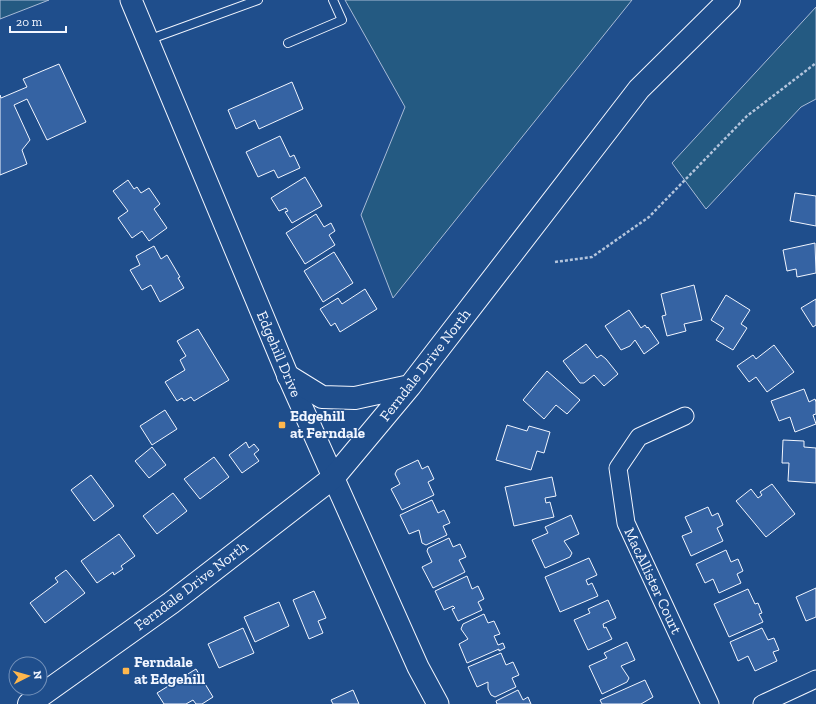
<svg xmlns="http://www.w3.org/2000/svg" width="816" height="704" viewBox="0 0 816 704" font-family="'Zilla Slab',serif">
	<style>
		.green { fill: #245a82; stroke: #a8bbd7 }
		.building { fill: #3563a3; stroke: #f2f6ff }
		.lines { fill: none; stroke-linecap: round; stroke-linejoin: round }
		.service-casing { stroke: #f2f6ff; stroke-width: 10 }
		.minor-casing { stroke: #f2f6ff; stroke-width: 19 }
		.tertiary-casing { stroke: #f2f6ff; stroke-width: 23 }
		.primary-casing { stroke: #f2f6ff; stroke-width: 24 }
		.path { stroke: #b3c4dc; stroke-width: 2.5; stroke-dasharray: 3 2; stroke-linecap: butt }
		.service { stroke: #1f4e8c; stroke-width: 8 }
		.minor { stroke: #1f4e8c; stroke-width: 17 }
		.tertiary { stroke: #1f4e8c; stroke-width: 21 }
		.primary { stroke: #1f4e8c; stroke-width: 22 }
		.poi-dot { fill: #ffb74d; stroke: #1f4e8c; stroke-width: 1.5 }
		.labels { text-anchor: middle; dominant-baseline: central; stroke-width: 3; stroke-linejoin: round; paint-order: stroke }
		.street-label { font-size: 15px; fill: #f2f6ff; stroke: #1f4e8c }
		.poi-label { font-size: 15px; font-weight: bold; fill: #f2f6ff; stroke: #1f4e8c; text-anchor: start }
	</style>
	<rect width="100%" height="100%" fill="#1f4e8c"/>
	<path class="green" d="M0,0H49L0,19Z
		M345,0H632L393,298L361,215L405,107Z
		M816,7V99L801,107L706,209L672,163Z"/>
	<path class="building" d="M59,64L86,122L47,140L27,99L14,105L30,140L22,150L27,164L0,175V95L1,98L27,87L23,79Z
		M292,82L303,109L259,129L255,120L236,129L228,110Z
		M280,136L290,157L294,155L300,168L278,178L274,170L258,177L246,152Z
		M305,177L322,206L292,223L285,212L288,211L286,208L279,211L271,198Z
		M128,180L134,189L137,187L141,193L149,188L160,204L154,209L167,228L149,241L142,231L132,238L118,218L128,211L113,191Z
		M795,193L816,196V226L790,221Z
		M316,214L324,227L331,223L335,231L329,235L335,245L305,264L286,233Z
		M815,243L816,273L797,277L796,269L787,271L783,250Z
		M154,246L161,259L167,255L180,277L178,278L184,288L160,302L151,285L142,290L130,270L140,265L136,256Z
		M334,252L353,283L323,302L304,271Z
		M694,285L702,320L684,324L686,331L667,336L662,316L666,315L661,294Z
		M365,289L377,309L340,332L335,323L331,326L320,309L338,298L342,304Z
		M726,295L750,310L741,324L747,328L733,350L716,340L724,328L711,320Z
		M816,299V325L813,327L801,308Z
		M629,310L641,328L645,325L647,328L648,327L659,343L644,354L635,340L630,346L621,350L605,326Z
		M198,329L229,380L194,401L191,397L184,401L182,398L177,401L165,382L185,370L180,360L186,356L177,341Z
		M586,344L597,358L601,355L606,359L618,374L604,386L594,375L584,383H580L563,361Z
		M774,345L794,372L767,392L756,377L749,382L737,366L753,355L756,359Z
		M547,371L580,400L567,414L556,405L544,419L523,400Z
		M804,389L809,402L815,399L816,402V414L813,415L816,424L795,432L790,417L779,421L771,401Z
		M165,410L177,429L152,445L140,426Z
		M507,425L527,431L529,426L550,432L544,453L537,451L531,470L496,460Z
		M783,440L804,441V447L816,448V483L788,481L789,463H782Z
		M246,442L249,448L254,444L259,450L254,454L259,461L242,473L229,455Z
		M152,447L166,465L149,478L135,461Z
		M214,457L229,477L200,499L184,479Z
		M418,460L422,469L428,466L434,479L428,482L434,495L402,510L391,489L400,484L395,474L397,470Z
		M91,475L114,506L94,521L71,490Z
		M552,477L556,496L545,498L546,503L550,502L554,517L514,526L505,487Z
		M772,484L795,514L766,537L736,501L751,489L758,498L762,495L760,492Z
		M173,493L187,511L157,534L143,516Z
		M432,500L438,513L444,510L450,523L443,526L447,535L426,545L422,543L419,530L409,534L400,515Z
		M708,507L712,516L718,513L723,525L717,528L723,541L691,556L682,536L692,532L685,517Z
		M571,515L579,534L564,541L572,553L570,557L545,568L532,540L548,533L545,527Z
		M119,534L135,556L121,566L123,569L114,575L113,572L97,583L81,561Z
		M449,538L453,547L460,544L466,557L459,560L465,572L433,588L422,567L432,562L427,551L428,548Z
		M726,550L731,562L738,559L743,571L737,574L741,583L719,593L713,579L705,583L696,564Z
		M589,558L597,575L586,580L588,585L592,583L598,596L560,612L545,577Z
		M66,570L85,593L45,623L30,603L58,582L55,578Z
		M467,576L472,589L478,586L484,599L478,602L482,610L458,621L452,609L455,608L453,606L444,610L435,591Z
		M816,588V617L806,621L796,597Z
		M748,589L755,604L758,603L762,613L759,614L763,622L729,637L714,604Z
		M314,591L326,618L318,621L323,633L309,639L293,600Z
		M608,600L616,618L603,624L604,628L606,627L612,639L588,650L574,620L590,613L588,609Z
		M279,602L289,626L255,642L244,617Z
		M484,614L488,623L494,621L500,634L494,636L498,645L503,643L505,648L499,651V649L467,663L459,644L468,639L461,629L463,624Z
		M243,628L254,653L219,668L208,644Z
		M762,628L768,640L774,638L779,650L773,652L777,661L755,671L748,656L738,661L730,642Z
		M627,642L635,660L621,666L629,678L627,682L602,694L589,666L607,658L604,653Z
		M501,653L506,665L513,662L519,675L512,678L516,687L495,697L491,695L488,689V682L477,687L468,667Z
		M196,669L213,697L202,704H196L193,700L186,704H164L157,693Z
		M645,680L653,697L641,704H602L600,700Z
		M353,690L359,704H333L331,700Z
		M518,690L523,700L528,697L531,704H497L496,701Z"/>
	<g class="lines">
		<defs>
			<path id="service" d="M148,40L258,0
				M288,43L342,20L333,0"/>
			<path id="minor" d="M685,416L639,437L618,468L626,523L710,704
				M762,704L816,679"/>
			<path id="tertiary" d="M131,0L288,376L418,667L438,704"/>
			<path id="primary" d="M288,376L322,397L355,398L410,386
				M29,704L171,603L334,477L410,386L639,89L729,0"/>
		</defs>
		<use href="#service" class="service-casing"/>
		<use href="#minor" class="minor-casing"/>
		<use href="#tertiary" class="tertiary-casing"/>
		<use href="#primary" class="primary-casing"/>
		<path class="path" d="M555,262L592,257L649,217L747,116L816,63"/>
		<use href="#service" class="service"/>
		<use href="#minor" class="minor"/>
		<use href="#tertiary" class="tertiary"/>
		<use href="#primary" class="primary"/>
	</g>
	<g class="poi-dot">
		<rect x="278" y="421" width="8" height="8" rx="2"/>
		<rect x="122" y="667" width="8" height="8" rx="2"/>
	</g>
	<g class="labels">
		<g class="street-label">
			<text transform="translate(279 354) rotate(67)">Edgehill Drive</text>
			<text transform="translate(425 365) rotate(-52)">Ferndale Drive North</text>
			<text transform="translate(653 581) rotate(65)">MacAllister Court</text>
			<text transform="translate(191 586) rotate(-37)">Ferndale Drive North</text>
		</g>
		<g class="poi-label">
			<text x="290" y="416">Edgehill<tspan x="290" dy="17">at Ferndale</tspan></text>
			<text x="134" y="662">Ferndale<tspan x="134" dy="17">at Edgehill</tspan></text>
		</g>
	</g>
	<g transform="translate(28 676) rotate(84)"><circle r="19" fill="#1f4e8c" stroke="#7391ba"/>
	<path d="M0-3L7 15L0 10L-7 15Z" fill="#ffb74d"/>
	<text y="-6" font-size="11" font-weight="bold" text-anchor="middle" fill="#f2f6ff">N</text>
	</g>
	<path d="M10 26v6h56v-6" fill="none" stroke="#f2f6ff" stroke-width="2"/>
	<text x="16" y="26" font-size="12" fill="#f2f6ff" stroke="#1f4e8c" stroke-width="3" paint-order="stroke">20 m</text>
</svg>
